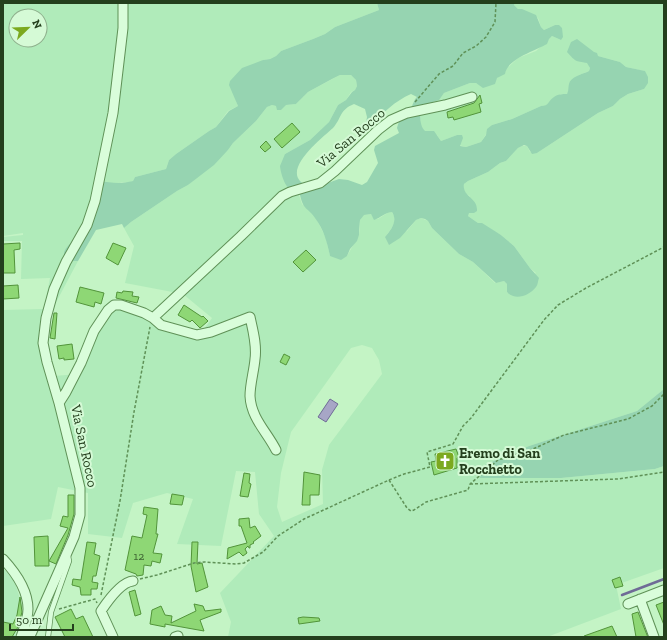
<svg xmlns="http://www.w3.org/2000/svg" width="667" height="640" viewBox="0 0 667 640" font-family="'Zilla Slab',serif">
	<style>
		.farmland { fill: #b0ebba; fill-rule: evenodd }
		.green { fill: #96d4b1; fill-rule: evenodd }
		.water { fill: #a7a6c6; stroke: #6f6b96 }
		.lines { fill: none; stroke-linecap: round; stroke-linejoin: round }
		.stream { stroke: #6f6b96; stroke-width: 2.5 }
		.building { fill: #8ed775; stroke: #52943a }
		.lane-casing { stroke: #5f9157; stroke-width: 6 }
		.street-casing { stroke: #5f9157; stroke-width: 11 }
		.path { stroke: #5f9157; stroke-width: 1.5; stroke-dasharray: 3 2; stroke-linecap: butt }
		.lane { stroke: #d9fdda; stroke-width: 4.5 }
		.street { stroke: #d9fdda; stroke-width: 9 }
		.labels { text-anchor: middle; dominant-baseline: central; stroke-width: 4; stroke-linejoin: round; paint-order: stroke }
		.number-label { font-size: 12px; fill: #3e6533 }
		.street-label { font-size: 14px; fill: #243f1d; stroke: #d5fad6 }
		.poi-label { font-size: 14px; font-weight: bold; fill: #243f1d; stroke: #d5fad6; text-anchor: start }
	</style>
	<rect width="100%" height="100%" fill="#c4f4c5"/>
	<path class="farmland" d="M3,3H377L379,10L335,27L325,34L313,39L281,51L276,56L270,59L263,60L235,98L238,106L228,111L216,127L209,131L176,154L169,160L166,169L135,177L133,181L127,183L122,182L116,184L100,181L93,196L92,228L79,235L70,261H78L52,310L46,330L54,376L78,374L112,305L200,335L212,318L183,294L125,283L134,246L124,228L131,222L177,191L188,185L228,150L233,143L256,121L267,107L272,105L276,106L296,104L308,92L340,75H351L356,80L357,86L355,90L351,92L346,100L338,105L329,122L310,140L285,154L302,204L315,216L326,238L330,256H347L359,235L360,220L363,215L371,214L374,219H378L389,212H392L394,216V223L391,229L385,237L407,231L416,220L421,218L428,221L432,228L459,254L473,262L495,283L504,281L507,284V293L536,273L530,268L514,246L501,235L478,223L468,216L470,196L466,194L464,190V184L468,181L488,172L500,163L506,161L518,148L522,146H527L530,152L537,153L598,113L613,106L620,99L628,94L644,89V71L626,67L620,62L598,56L583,62L588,63L590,68L589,71L579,75L567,94H561L545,106H541L512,119L492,125L481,142L466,147L459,145L461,142L462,135H457L441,141L437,135L424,131L420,124L421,106L438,100L444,93L470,83H476L480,85L497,78L518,58L536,51L552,36L561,40L555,25L544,30L541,27L538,18L518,9L514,5L515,3H664V389L637,411L529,446L483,465L480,477L561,478L655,469L664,466V568L616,585L621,609L547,637H228L231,622L220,593L274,536L259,514L255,472L236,471L221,546L177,544L193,499L167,493L133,503L122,538L88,534V493L58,487L51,519L3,526V310L44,309L50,278L21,279L22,241H3V237L23,235V233L3,236ZM16,16H40V40H16ZM362,345L372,348L379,360L382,374L329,445L322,470L323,504L282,522L277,507L281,473L291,432L351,348Z
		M3,568L10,576L15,583L22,605L15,637H3Z"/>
	<path class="green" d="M377,3H515L514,5L518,9H522L536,15L541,27L544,30L555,25H559L562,28L563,37L561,40L552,36L549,39L547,44C535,51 507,59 505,74L497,78L495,84L483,88L476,83H470L444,93L439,100L421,106C420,114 419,125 425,131H434L441,141L457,135H462L463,138L460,146L466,147L481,142L486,135L487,129L492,125L512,119L541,106C549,106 548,101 554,97C558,94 562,94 567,94C569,90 568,88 569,84C570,77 583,74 589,71L590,68L587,63C575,61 576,62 567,52L571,42L577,39L594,52L597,53L598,56L620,62L626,67L645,71L648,77V83L644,89L628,94L620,99L613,106L598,113L537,153L532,154L527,146L524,145L518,148L506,161L500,163L488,172L468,181L464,184C462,197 478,197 477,211L474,213H469L468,216L478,223H482L501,235L514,246L530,268L539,278C538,280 538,285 536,287C529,296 515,301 507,292V284L504,281L496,283L473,262L459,254L432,228L428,221L425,219L421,218L416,220L400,238L389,245L385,237C391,230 398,221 392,212C386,212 380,218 374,220L371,214L364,215L360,220L359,230V235L357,241L350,249L347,256L341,260L330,256C327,242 324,230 315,218C308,207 304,212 300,195C287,194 281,176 280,166L285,154L310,140L329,122L338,105L346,100L352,92L355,90L357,86L356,80L351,75H340L332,79L308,92L296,104L286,105L281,110H277L276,106L272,105L267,107L256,121L233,143L228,150L214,165L188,185L177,191L131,222L124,228L122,224L96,230L78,261H70L66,260C66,259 64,255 64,254C64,245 85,232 92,228V221L87,210L94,200C93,190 93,189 100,181C111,183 122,184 133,181L135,177L166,169L169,160L176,154L209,131L216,127L229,111L238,106L229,85L230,81L242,68L263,60L270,59L276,56L281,51L313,39L325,34L335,27L379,10ZM411,94L417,97C414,100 414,102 412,106C408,114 399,117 397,128L399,133L375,146L374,150L378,163L367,182L362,185L348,180L339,179L314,188C310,186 303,185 300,181C286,166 323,137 333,128C342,118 339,110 354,104L365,109L367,117L366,123L371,127C382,113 395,101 411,94Z
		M664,389V466L655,469L561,478H480L482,466L529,446L637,411Z"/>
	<path class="water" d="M330,399L338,404L326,422L318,417Z"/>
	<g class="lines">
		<path class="stream" d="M622,595L664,579"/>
	</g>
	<path class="building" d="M480,95L482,103L479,104L481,112L454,120L453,117L448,118L447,112L474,103Z
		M292,123L300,132L282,148L274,139Z
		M266,141L271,147L265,152L260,147Z
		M20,243V249L14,250L15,273H3V244Z
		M113,243L126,248L118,265L106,258Z
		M306,250L316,260L303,272L293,262Z
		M18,285L19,298L3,299V286Z
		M80,287L104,293L101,304L95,302L94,307L76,302Z
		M123,291L133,292L132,296L139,297L137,303L116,298L117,292L122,293Z
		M184,305L202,317L203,316L208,321L200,328L192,320L190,322L178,315Z
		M54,313H57L55,339L50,338Z
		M72,344L74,359L64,360V358L59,359L57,346Z
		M284,354L290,357L286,365L280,362Z
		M456,449L459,457L457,458V468L434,475L431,462L436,461L435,454Z
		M304,472L320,475L319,495H310V505H302Z
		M244,473L250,474L249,483L251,484L248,497L240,496Z
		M172,494L184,496L182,505L170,504Z
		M68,495H74V514L68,535L56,564L49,561L68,528L60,526L63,516L68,517Z
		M144,507L158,509L156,534H158L153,553L162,554L160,563L152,561L151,566L144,565L143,575L137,576L136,574L125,570L132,536L142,538L147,515L143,514Z
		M249,518L250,528L255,526L261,536L253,542L254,543L250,545V548H249L248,546L245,549L247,553L243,556L239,552L227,559L228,548L247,543L241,526H239V519Z
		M48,536L49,566H35L34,537Z
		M87,542L96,543L94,554L100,556L96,576H93L92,582L98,583L97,589H91V595H81L80,587L72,585L73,579L81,580Z
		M192,542H198L197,564L202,563L208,587L196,592L191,566Z
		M620,577L623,586L615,588L612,580Z
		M135,590L141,614L135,616L129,592Z
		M20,597L22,612L18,627L12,637H3V622L13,624L17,615Z
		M664,602V625L656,605Z
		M194,604L203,606L205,611L221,609V612L200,620L204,631L165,624V627L150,624L152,610L161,606L165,615L172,616L171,623L196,611Z
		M71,609L76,619L83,616L93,637H65L55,617Z
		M638,612L647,635L648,637H636L632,614Z
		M303,617L319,618L320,621L299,624L298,618Z
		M612,626L617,637H584V636Z"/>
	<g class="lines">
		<defs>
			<path id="lane" d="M48,637L51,612L69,561L68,556"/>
			<path id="street" d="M153,318L241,236L282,196L290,192L320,183L335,171L378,130L391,120L407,113L445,105L472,97
				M59,403L47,362L43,343L46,318L54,289L66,262L87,225L95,201L113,113L123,28V3
				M3,559C16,573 28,590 28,609C28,619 24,628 21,637
				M640,599L654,637
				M628,604L664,590
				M27,637L31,634L74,537L80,515V488L59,403L66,392L81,363L94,331L108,310L114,305H121L144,313L153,318L161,325L197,335L211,332L250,317C253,331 257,345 255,359C254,371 250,384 250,396C251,418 267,432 276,450
				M113,637L101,611C107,602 121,582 133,581
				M175,637L178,636"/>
		</defs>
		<use href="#lane" class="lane-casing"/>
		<use href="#street" class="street-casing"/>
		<path class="path" d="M415,102L439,74L453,66L463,53L476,46L486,37L495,22L496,3
			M389,480L407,508L411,511L414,510L426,502L468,490L470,484L498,460L533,449L564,435L628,419L652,406L664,394
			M470,484L618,479L664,472
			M140,579L157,575L194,563L204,562L236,564L244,563L263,552L278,536L304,519L389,480L404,474L430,467L427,452L453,444L463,426L471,418L544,320L558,305L586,288L664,247
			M101,595L120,501L134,412L150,327
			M59,609L95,599L97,603"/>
		<use href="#lane" class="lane"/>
		<use href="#street" class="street"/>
	</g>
	<defs>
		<symbol id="church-square" viewBox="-11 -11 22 22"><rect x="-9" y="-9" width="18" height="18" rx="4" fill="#7ca91f" stroke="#d5fad6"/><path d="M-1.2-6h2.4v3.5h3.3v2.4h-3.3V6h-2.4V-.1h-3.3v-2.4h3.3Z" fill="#fff"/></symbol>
	</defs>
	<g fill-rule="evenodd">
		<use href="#church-square" x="434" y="450" width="22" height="22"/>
	</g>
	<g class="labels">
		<g class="number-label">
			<text x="139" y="556">12</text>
		</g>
		<g class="street-label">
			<text transform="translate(351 138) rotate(-40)">Via San Rocco</text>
			<text transform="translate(84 446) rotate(78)">Via San Rocco</text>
		</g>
		<g class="poi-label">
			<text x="459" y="453">Eremo di San<tspan x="459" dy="16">Rocchetto</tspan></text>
		</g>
	</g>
	<rect width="667" height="640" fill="none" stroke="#243f1d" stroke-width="8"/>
	<g transform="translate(28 28) rotate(67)"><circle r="19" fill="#d5fad6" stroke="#8eaf8c"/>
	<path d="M0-3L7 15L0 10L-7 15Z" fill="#7ca91f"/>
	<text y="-6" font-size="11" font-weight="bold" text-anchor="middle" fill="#243f1d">N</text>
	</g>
	<path d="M10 624v6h63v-6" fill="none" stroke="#243f1d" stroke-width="2"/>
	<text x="16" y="624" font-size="12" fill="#243f1d" stroke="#d5fad6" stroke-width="3" paint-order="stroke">50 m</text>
</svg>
